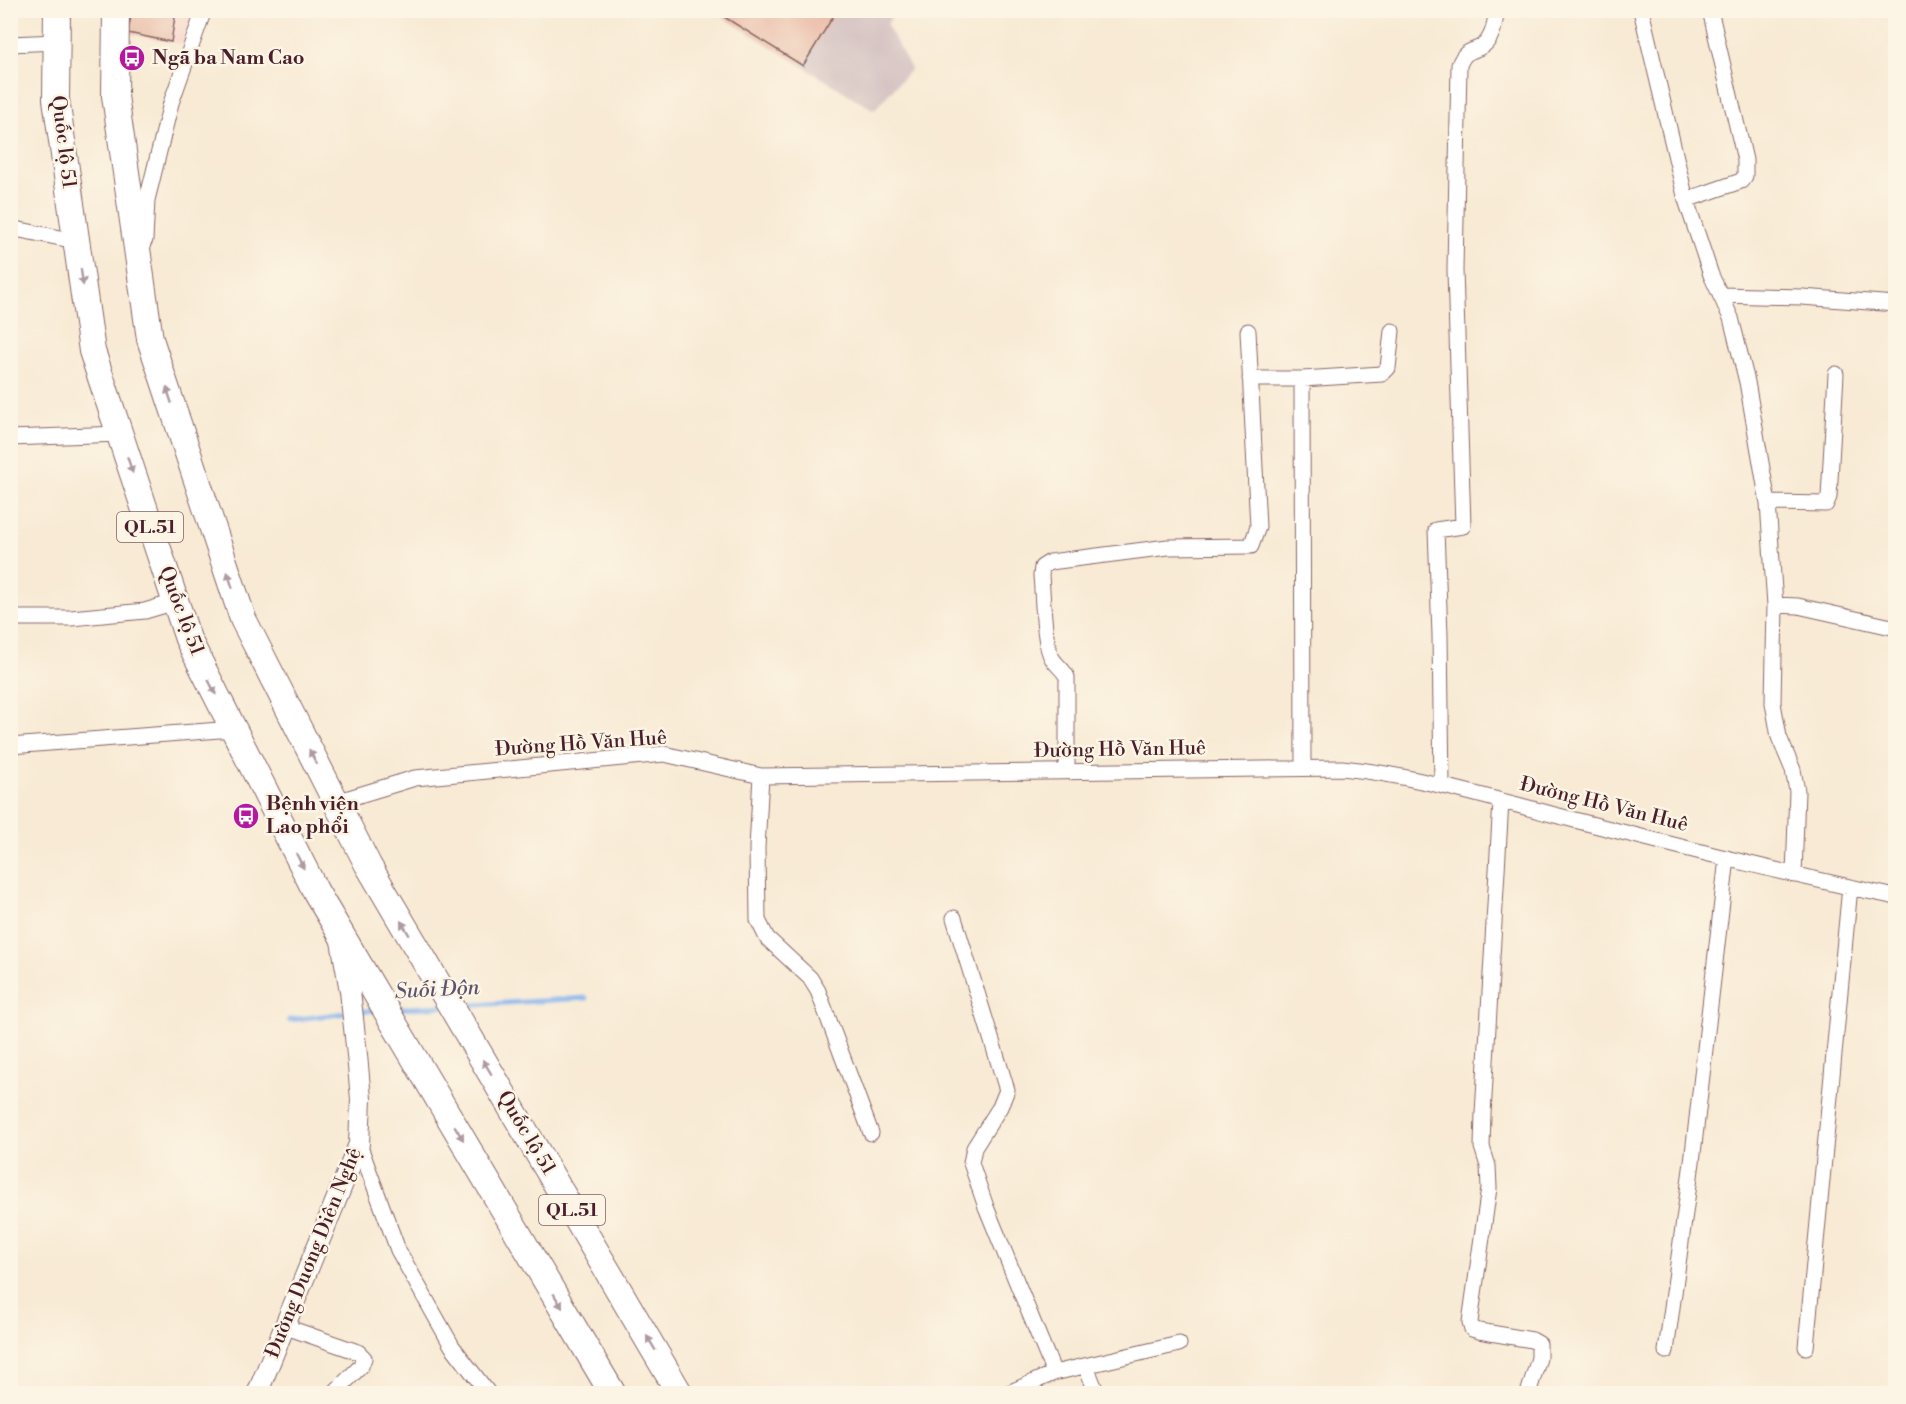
<svg xmlns="http://www.w3.org/2000/svg" width="1906" height="1404" viewBox="0 0 1906 1404" font-family="'Libre Bodoni',serif">
	<style>
		.built { fill: #f7d1c8 }
		.industrial { fill: #d2bfc0 }
		.lines { fill: none; stroke-linecap: round; stroke-linejoin: round }
		.stream { stroke: #83b3ee; stroke-width: 5 }
		.building { fill: #e8b7a2 }
		.minor-casing { stroke: #876666; stroke-width: 17 }
		.tertiary-casing { stroke: #876666; stroke-width: 22 }
		.trunk-casing { stroke: #876666; stroke-width: 28 }
		.minor { stroke: #fff; stroke-width: 15 }
		.tertiary { stroke: #fff; stroke-width: 20 }
		.trunk { stroke: #fff; stroke-width: 26 }
		.oneway { fill: #ae9aa0 }
		.labels { text-anchor: middle; dominant-baseline: central; stroke-width: 5; stroke-linejoin: round; paint-order: stroke }
		.shield { fill: #fcf5e5; stroke: #7f5f63; stroke-width: 1.5 }
		.shield-label { font-size: 18px; font-weight: bold; fill: #4a1f2b }
		.poi-label { font-size: 20px; font-weight: bold; fill: #4a1f2b; stroke: #fcf5e5; text-anchor: start }
		.street-label { font-size: 20px; fill: #4a1f2b; stroke: #fcf5e5 }
		.water-label { font-size: 21px; font-style: italic; fill: #5e536f; stroke: #fcf5e5 }
	</style>
	<rect width="100%" height="100%" fill="#fcf5e5"/>
	<filter id="ink" filterUnits="userSpaceOnUse"><feTurbulence type="fractalNoise" baseFrequency=".0167" numOctaves="2"/><feDisplacementMap in="SourceGraphic" scale="12" xChannelSelector="R" yChannelSelector="G"/><feConvolveMatrix kernelMatrix="1 2 1 2 8 2 1 2 1" color-interpolation-filters="sRGB"/></filter>
	<filter id="wash" filterUnits="userSpaceOnUse"><feTurbulence type="fractalNoise" baseFrequency=".008" numOctaves="4" result="noise"/><feDisplacementMap in="SourceGraphic" scale="24" xChannelSelector="R" yChannelSelector="G"/><feGaussianBlur stdDeviation="1.35" result="paint"/><feColorMatrix in="noise" values="0 0 0 0 0 0 0 0 0 0 0 0 0 0 0 0 0 1.4 0 .05"/><feComposite in="paint" operator="in"/></filter>
	<g filter="url(#wash)">
		<rect width="100%" height="100%" fill="#f8ead4"/>
		<path class="built" d="M124,11H198L185,45L123,32Z"/>
		<path class="industrial" d="M713,11H894L887,25L911,69L874,110Z"/>
		<g class="lines">
			<path class="stream" d="M458,1006L586,998
				M395,1009L443,1006
				M356,1012L377,1010
				M289,1020L347,1013"/>
		</g>
		<g id="blocks">
			<path class="building" d="M132,10H176L171,42L128,33Z
				M713,10H837L803,66Z"/>
		</g>
	</g>
	<g filter="url(#ink)">
		<use href="#blocks" fill-opacity="0" stroke="#876666" stroke-width="1.5"/>
		<g class="lines">
			<defs>
				<path id="minor" d="M1641,10L1686,200L1711,275L1731,318L1747,382L1768,503L1775,605L1773,703L1779,737L1793,770L1797,791L1794,875
					M10,44L57,42
					M1686,200L1741,181L1745,176V160L1710,10
					M10,228L76,241
					M145,240L147,200L171,103L204,10
					M1720,295L1802,297L1896,304
					M1250,379H1302L1382,374L1388,368L1392,331
					M1302,379L1303,768
					M10,438L120,434
					M1768,503L1826,504L1829,497L1836,374
					M1775,605L1798,606L1896,628
					M10,618H71L145,611L175,602
					M10,746L233,729
					M1067,771V677C1063,669 1056,665 1052,658C1043,643 1043,595 1041,576L1042,567L1050,562L1168,547L1251,546L1258,527L1248,331
					M761,776L757,848L758,920L767,938L810,978L818,991L871,1133
					M1442,786L1440,635L1436,530L1463,526L1455,270L1459,65C1467,46 1473,54 1485,44C1493,36 1496,21 1496,10
					M1501,801L1483,1114L1482,1147L1488,1166L1489,1188L1470,1322L1472,1329L1479,1331L1532,1340L1539,1344V1358L1528,1394
					M336,802L415,778L664,754L761,776L1342,768C1413,775 1482,796 1551,814C1665,843 1780,873 1896,897
					M954,918L1007,1090L1000,1107L974,1148L971,1163L986,1207L1054,1373
					M359,1144L398,1250L452,1346L489,1394
					M286,1327L358,1352L364,1358L361,1366L335,1392
					M1806,1347L1850,887
					M1666,1351L1692,1162L1727,858
					M1086,1366L1097,1394
					M1006,1394L1054,1373L1179,1344"/>
				<path id="tertiary" d="M257,1394L359,1144L361,1099L357,1055L350,991L341,941"/>
				<path id="trunk" d="M57,10L56,99L92,351L188,639L316,892L613,1394
					M116,10L115,96L150,339L243,619L368,865L680,1394"/>
			</defs>
			<use href="#minor" class="minor-casing"/>
			<use href="#tertiary" class="tertiary-casing"/>
			<use href="#trunk" class="trunk-casing"/>
			<use href="#minor" class="minor"/>
			<use href="#tertiary" class="tertiary"/>
			<use href="#trunk" class="trunk"/>
		</g>
		<defs><path id="oneway-solid" d="M-6-.8H1V-3.2L6.5 0L1 3.2V.8H-6Z" transform="scale(1.5)"/></defs>
		<g class="oneway">
			<use href="#oneway-solid" transform="translate(82 277) rotate(82)"/>
			<use href="#oneway-solid" transform="translate(169 395) rotate(-108)"/>
			<use href="#oneway-solid" transform="translate(130 465) rotate(72)"/>
			<use href="#oneway-solid" transform="translate(230 580) rotate(-108)"/>
			<use href="#oneway-solid" transform="translate(212 687) rotate(63)"/>
			<use href="#oneway-solid" transform="translate(313 757) rotate(-117)"/>
			<use href="#oneway-solid" transform="translate(300 861) rotate(63)"/>
			<use href="#oneway-solid" transform="translate(405 928) rotate(-121)"/>
			<use href="#oneway-solid" transform="translate(487 1067) rotate(-121)"/>
			<use href="#oneway-solid" transform="translate(459 1133) rotate(59)"/>
			<use href="#oneway-solid" transform="translate(558 1301) rotate(59)"/>
			<use href="#oneway-solid" transform="translate(651 1343) rotate(-121)"/>
		</g>
	</g>
	<defs>
		<symbol id="bus-disc" viewBox="-11 -11 22 22"><circle r="9.5" fill="#b5179e" stroke="#fcf5e5"/><path d="M-5-6H5V4H4V6H2V4H-2V6H-4V4H-5ZM-3.5-4V0h7V-4ZM-3.5 1.2v1.5H-2V1.2ZM2 1.2v1.5H3.5V1.2Z" fill="#fff"/></symbol>
	</defs>
	<g fill-rule="evenodd">
		<use href="#bus-disc" x="117" y="43" width="30" height="30"/>
		<use href="#bus-disc" x="231" y="801" width="30" height="30"/>
	</g>
	<g class="labels">
		<g class="shield">
			<rect x="117" y="512" width="66" height="30" rx="4.5"/>
			<rect x="539" y="1195" width="66" height="30" rx="4.5"/>
		</g>
		<g class="shield-label">
			<text x="150" y="527">QL.51</text>
			<text x="572" y="1210">QL.51</text>
		</g>
		<g class="poi-label">
			<text x="152" y="58">Ngã ba Nam Cao</text>
			<text x="266" y="804">Bệnh viện<tspan x="266" dy="23">Lao phổi</tspan></text>
		</g>
		<g class="street-label">
			<text transform="translate(63 142) rotate(83)">Quốc lộ 51</text>
			<text transform="translate(181 611) rotate(69)">Quốc lộ 51</text>
			<text transform="translate(581 744) rotate(-4)">Đường Hồ Văn Huê</text>
			<text transform="translate(1120 750) rotate(-1)">Đường Hồ Văn Huê</text>
			<text transform="translate(1604 805) rotate(14)">Đường Hồ Văn Huê</text>
			<text transform="translate(526 1133) rotate(59)">Quốc lộ 51</text>
			<text transform="translate(314 1253) rotate(-68)">Đường Duơng Diên Nghệ</text>
		</g>
		<g class="water-label">
			<text transform="translate(437 990) rotate(-3)">Suối Độn</text>
		</g>
	</g>
	<rect width="1906" height="1404" fill="none" stroke="#fcf5e5" stroke-width="36"/>
</svg>
